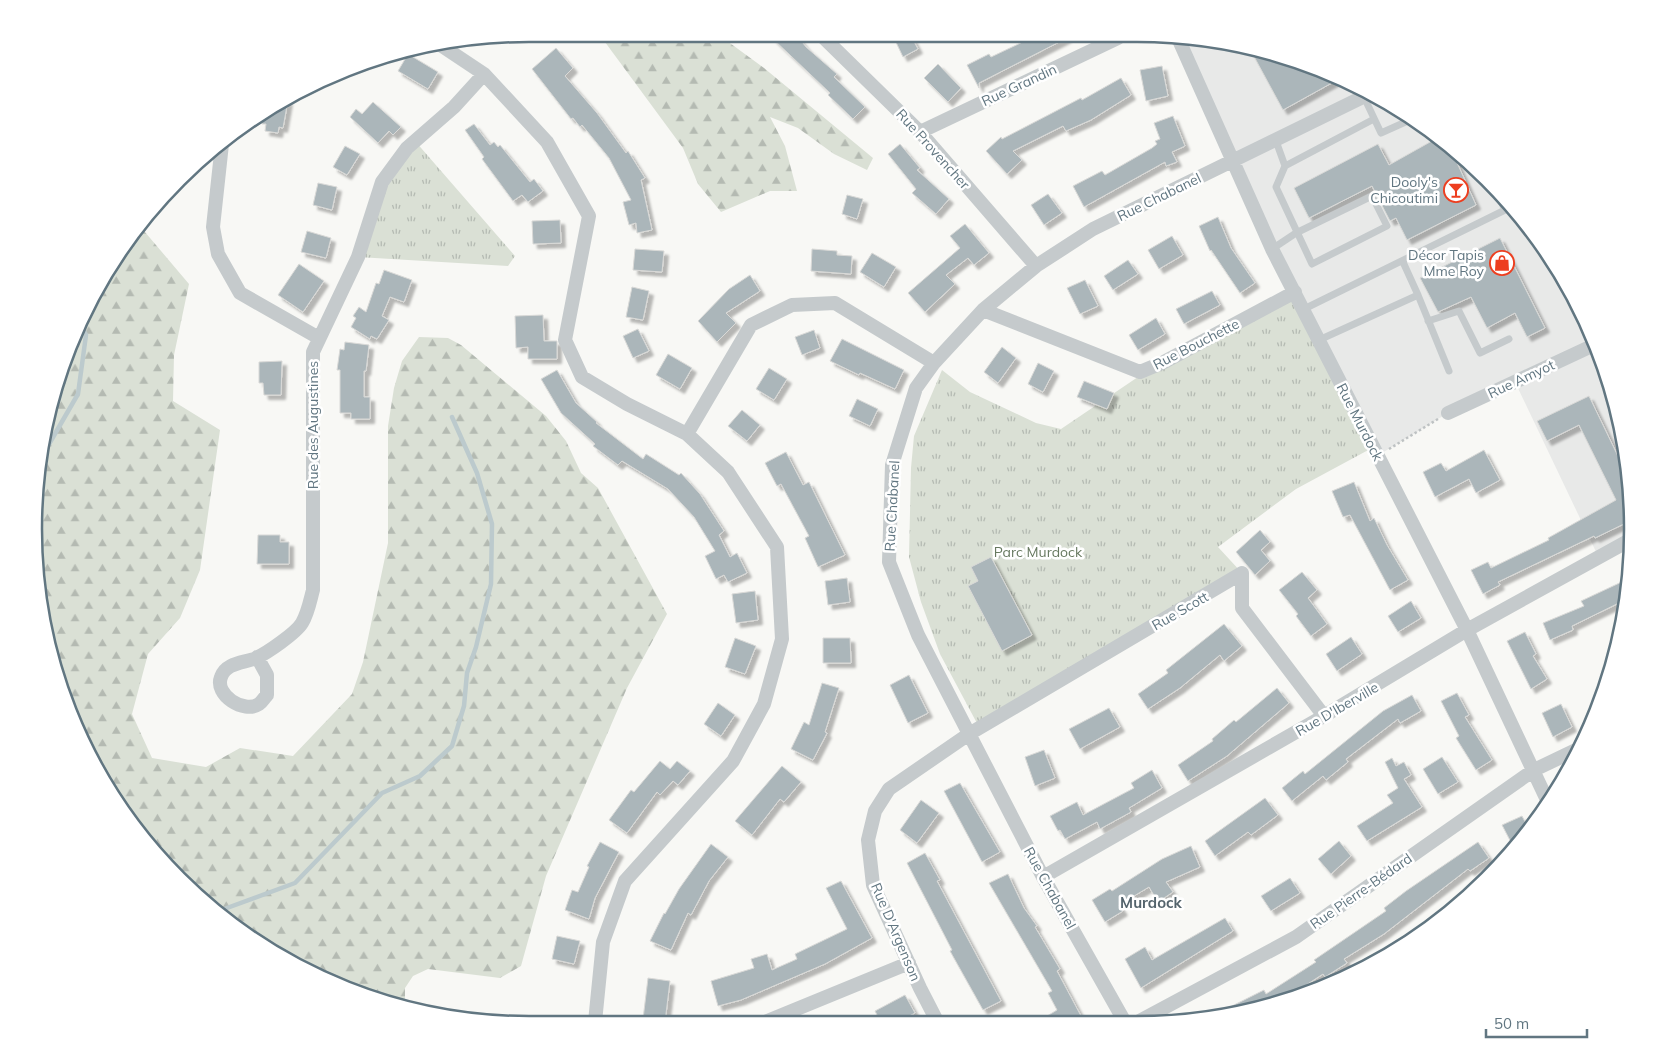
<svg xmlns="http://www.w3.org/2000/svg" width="1666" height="1059" viewBox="0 0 1666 1059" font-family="Mulish,sans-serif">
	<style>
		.built { fill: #e8e9e8 }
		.forest { fill: url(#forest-firs) }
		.park { fill: url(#park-tufts) }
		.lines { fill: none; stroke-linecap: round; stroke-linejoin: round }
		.stream { stroke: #bccacd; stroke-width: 4.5 }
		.building { fill: #abb6ba; stroke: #d9d9d7; filter: url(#shadow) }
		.path { stroke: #bec2c3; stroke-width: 2.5; stroke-dasharray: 2.5 2.5; stroke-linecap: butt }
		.service { stroke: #c5cacc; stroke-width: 7 }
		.minor { stroke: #c5cacc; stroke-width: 14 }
		.labels { text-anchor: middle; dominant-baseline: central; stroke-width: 5; stroke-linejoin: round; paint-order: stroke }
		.street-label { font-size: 14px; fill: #617681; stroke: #fff }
		.poi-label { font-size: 14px; fill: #617681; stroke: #fff; text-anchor: end }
		.park-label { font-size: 14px; fill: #677960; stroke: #fff }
		.neighbourhood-label { font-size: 15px; font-weight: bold; fill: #53636c; stroke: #fff }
		.rim { fill: none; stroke: #617681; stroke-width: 2.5 }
	</style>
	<defs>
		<pattern id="forest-firs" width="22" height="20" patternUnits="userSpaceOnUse" patternTransform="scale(1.25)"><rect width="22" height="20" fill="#dae0d5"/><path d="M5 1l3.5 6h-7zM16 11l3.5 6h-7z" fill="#b4bab2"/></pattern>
		<pattern id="park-tufts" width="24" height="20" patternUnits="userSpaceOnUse" patternTransform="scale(1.25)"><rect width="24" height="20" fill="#dae0d5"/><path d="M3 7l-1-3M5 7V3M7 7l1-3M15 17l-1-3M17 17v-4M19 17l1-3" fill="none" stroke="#b4bab2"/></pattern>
		<filter id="shadow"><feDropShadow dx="4.5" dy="4.5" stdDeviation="1" flood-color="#0004"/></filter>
	</defs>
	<rect width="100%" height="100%" fill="#f8f8f5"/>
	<path class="built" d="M1178,38H1201L1326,72L1439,136L1509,203L1566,282L1606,370L1628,465L1630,540L1599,558L1515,382L1448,413L1377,456Z"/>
	<path class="forest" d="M602,38H723L764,68L873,158L867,170L834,154L798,128L770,117L785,146L797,191H770L721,212L698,184L683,148Z
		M139,225L189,284L174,355L173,401L220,430L200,570L180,618L148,654L132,714L152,758L206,767L240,748L293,756L352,694L363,662L388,543V426L394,388L402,361L419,337L448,338L461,345L546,416L566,441L581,473L598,488L667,614L627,688L546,876L521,966L500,978L428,969L413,976L405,988V1005L340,988L227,923L157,857L117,805L72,719L51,658L34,529L43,433L60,370L85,310Z"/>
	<path class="park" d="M415,141L515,256L508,266L358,257L382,182Z
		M1289,295L1372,448L1296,489L1218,547L1242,573L979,727L940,654L921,602L909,557L911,468L914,436L942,370L970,392L1036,423L1061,429L1166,358Z"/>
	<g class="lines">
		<path class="stream" d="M41,458L78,394L86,335L80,323
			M41,585L46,596L43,603
			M216,912L295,883L382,793L420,776L452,746L464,706L467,673L476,647L491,584L492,524L477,473L452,417"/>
	</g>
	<path class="building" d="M772,38H799L806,47L837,74L834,77L865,107L853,119L828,95L830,93Z
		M894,38H912L918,49L903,57Z
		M1031,38H1067L979,83V88L967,65L989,54L991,57Z
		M556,48L573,68L565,76L597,113L626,153L628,151L645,178L641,180L652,230L637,233L636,223L629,225L623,202L631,200L609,158L582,125L580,127L573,118L571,119L532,69Z
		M1251,51L1326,72L1339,79L1283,110Z
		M408,54L438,72L428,89L398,71Z
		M938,64L961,88L948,102L924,78Z
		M1162,66L1168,96L1146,101L1140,70Z
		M1121,78L1131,95L1091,120L1066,131L1063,126L1013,151L1022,160L1007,174L986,151L1001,137L1002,139L1081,98L1082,100Z
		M288,100L283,128L279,127L278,133L265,131L266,124H262L264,112Z
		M373,102L401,127L393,135L389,131L378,143L350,117L356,109L362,114Z
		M1173,116L1185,146L1172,152L1177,162L1166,166L1165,162L1084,207L1073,186L1102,171L1105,175L1152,148L1157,144L1155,141L1160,139L1154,123Z
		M474,124L490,145L494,142L498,147L500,145L530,182L534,179L543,191L528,202L522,195L513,201L482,159L484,157L465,130Z
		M1439,137L1450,147L1476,205L1407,240L1396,218L1390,221L1372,186L1309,218L1294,188L1378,144L1389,165Z
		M900,144L920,168L917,170L949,199L936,214L912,193L916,189L888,154Z
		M345,146L360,154L347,175L333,167Z
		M318,183L337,187L332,210L313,205Z
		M1048,194L1062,213L1044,225L1031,205Z
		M847,195L863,199L857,219L842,214Z
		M1218,217L1231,248L1255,283L1240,293L1211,250L1210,251L1199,226Z
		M560,220L561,243L533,244L532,221Z
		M965,224L989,253L974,265L968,258L946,275L955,284L925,312L908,293L960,248L950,236Z
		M307,231L331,238L326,258L301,252Z
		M1172,236L1183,255L1159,269L1148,250Z
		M1500,238L1545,328L1527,337L1515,313L1487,328L1471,297L1438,312L1420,278Z
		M635,249L664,251L662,272L633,270Z
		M812,249L837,251V255L852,256L851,274L811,271Z
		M872,253L896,267L884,287L860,272Z
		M1128,260L1138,274L1113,290L1104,276Z
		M299,264L324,281L303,312L278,295Z
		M384,270L412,280L404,302L390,297L382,316L389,320L377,339L371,336L370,339L351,327L356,318L353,316L359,307L366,312L376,283L379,284Z
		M750,275L760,291L726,313L736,323L717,342L698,321L729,289Z
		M1085,280L1098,306L1080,314L1067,288Z
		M632,287L649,291L643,320L626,317Z
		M1212,291L1220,305L1184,324L1176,309Z
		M543,315L544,341H557V359H528V347L516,348L515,316Z
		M1156,318L1165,334L1138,350L1129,335Z
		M638,329L649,351L633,358L623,336Z
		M814,330L820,348L802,355L795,337Z
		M842,339L904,370L895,389L860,373L859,375L830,361Z
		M345,342L369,345L366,371H364V397H370V419H351V413H340V370H337L340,349L344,350Z
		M1002,347L1016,358L998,383L984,372Z
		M668,354L692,368L680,389L656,375Z
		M282,361L281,395H264L263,383H259V362Z
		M1038,363L1054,371L1043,392L1028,384Z
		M769,368L787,379L774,400L756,389Z
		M557,370L576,403L597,422L596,423L643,459L646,454L679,475L681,473L700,494L724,531L719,535L730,557L737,553L747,573L728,582L724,575L716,579L705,556L715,551L694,517L668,489L622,461L618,465L593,446L595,444L561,413L541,379Z
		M1084,381L1114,393L1107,409L1077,397Z
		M1589,396L1628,477L1630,521L1595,538L1594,536L1498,582L1500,585L1483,594L1471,570L1488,562L1491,568L1549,540L1548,538L1616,500L1579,425L1547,441L1537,421Z
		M857,399L878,409L870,426L849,416Z
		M742,410L760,425L747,441L728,426Z
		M1484,450L1500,480L1476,493L1469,479L1435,497L1423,472L1441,463L1446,471Z
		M786,452L803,485L809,482L845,555L818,567L805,538L809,536L781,484L777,486L765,463Z
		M1354,482L1370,521L1374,518L1387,545L1408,580L1390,590L1350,515L1343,517L1332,491Z
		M1260,530L1270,542L1261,550L1270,561L1255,575L1236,552Z
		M258,535H280V542H289V564H257Z
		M991,557L1032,635L1002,651L968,586L978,581L971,567Z
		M1302,572L1317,590L1308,598L1327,624L1311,636L1296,616L1298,614L1279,590Z
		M847,578L850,602L828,605L825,581Z
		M1628,579L1625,600L1572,626L1573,630L1550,640L1543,623L1584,606L1581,601Z
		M755,591L758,620L736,623L732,594Z
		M1411,601L1421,618L1398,632L1388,616Z
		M1224,624L1242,646L1224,661L1220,655L1180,688L1148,709L1138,694L1168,673L1166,670Z
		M1525,632L1536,654L1533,656L1547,679L1531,689L1507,641Z
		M1351,637L1362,654L1337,671L1326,654Z
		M735,638L756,646L745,674L725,667Z
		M823,638H850L851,663H823Z
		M909,675L928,713L908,723L890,685Z
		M822,683L839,688L825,732L827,733L813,760L791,749L804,722L809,725Z
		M1277,688L1289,703L1227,756L1188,781L1178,765L1213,741L1212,739L1234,720L1236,722Z
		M1457,693L1469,715L1465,717L1492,760L1476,770L1456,738L1459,736L1441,701Z
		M1412,695L1421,711L1400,723L1398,719L1346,759L1348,762L1326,780L1323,776L1292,801L1282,788L1303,771L1305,774L1383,711Z
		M718,703L735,715L721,736L704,724Z
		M1561,704L1572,727L1553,737L1542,713Z
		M1109,708L1120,727L1080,749L1069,729Z
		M1044,750L1055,778L1035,786L1025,757Z
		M1442,757L1458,782L1438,794L1423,769Z
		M1392,758L1396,766L1404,762L1411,775L1404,779L1422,807L1367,841L1357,826L1393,803L1387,795L1398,788L1385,762Z
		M660,761L670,769L677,761L690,771L678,785L673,781L660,795L657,792L627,833L609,820L631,790L634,792Z
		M782,766L801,782L784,802L780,799L752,835L735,821Z
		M1152,770L1162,788L1129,808L1131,812L1100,829L1097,822L1065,839L1060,830L1058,831L1050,816L1077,802L1083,815L1134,788L1131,783Z
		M960,783L1000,852L982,862L944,791Z
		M1265,798L1278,815L1251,835L1248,832L1215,856L1205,841Z
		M921,800L939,813L917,843L900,830Z
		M1522,816L1530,831L1514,848L1502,825Z
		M1339,841L1351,856L1331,874L1318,859Z
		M600,842L619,852L595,898L589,919L565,910L572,890L578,892L589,867L587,866Z
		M1478,842L1489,858L1470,871L1468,869L1384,934L1344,959L1347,963L1325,977L1323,974L1280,1002L1225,1013L1224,1010L1264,990L1266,994L1316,962L1314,960L1386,911L1384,908L1406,891Z
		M711,844L728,857L709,881L691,915L688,913L671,950L650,941L664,913L665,914L679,889Z
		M1191,846L1200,867L1166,882L1173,892L1158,902L1149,887L1119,905L1123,911L1105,922L1092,900L1110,889L1112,891L1162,859Z
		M925,853L940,880L937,881L1001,1001L983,1010L950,951L952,950L907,863Z
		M1008,874L1024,908L1037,926L1035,927L1060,969L1057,971L1081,1016L1066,1024H1034L1057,1010L1048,993L1052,991L989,883Z
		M1290,878L1300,893L1271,911L1261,896Z
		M841,881L872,938L825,964L741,1000L718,1006L711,981L754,968L751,959L767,954L772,970L797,959L795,954L847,929L826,888Z
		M1225,918L1233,931L1141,988L1125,959L1145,947L1152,960Z
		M557,936L580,941L574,964L552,959Z
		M648,978L670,981L665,1022L643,1019Z
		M905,995L915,1013L896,1023H881L875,1011Z"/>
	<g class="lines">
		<path class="path" d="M1389,449L1438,419"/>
		<path class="service" d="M1364,97L1381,133L1410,120
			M1276,141L1285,166
			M1505,210L1513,207
			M1272,249L1296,233L1372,196L1387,226L1312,264L1276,187L1285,166L1374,119
			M1418,295L1449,371
			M1304,309L1505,210L1496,190
			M1428,321L1459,311L1480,353L1509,339
			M1319,340L1418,295L1403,262"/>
		<path class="minor" d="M824,38L920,132L1036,266
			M1178,38L1272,249L1467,630L1548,802
			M439,44L484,74L547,142L589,216L565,340L582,377L627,404L687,434L728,472L777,547L782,639L764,704L733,761L625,881L603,942L595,1022
			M920,132L1118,38
			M222,144L213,227L218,254L240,293L319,338
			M983,310L1140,372L1164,362L1295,292
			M1448,413L1594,345
			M687,434L751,325L792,305L835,303L934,363
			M257,657L267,675V695C264,698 262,702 259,704C244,714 214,695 221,677C226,662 245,663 256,658C267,653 296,633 302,623C308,613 310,601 313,590V352L358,257L382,182L407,148L454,107L484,74
			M1043,877L1324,716L1467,630L1630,540
			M765,1022L909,963
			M938,1023L920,988L873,885L868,840L875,811L889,789L969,734L1242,573V608L1324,716
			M1126,1024L1043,877L918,635L889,562L892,465L916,388L934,363L983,310L1036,266L1093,229L1367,95
			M1134,1024L1296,937L1534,770L1582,747"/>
	</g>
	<defs>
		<symbol id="bar-ring" viewBox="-11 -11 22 22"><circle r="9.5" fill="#fff" stroke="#ed3e1f" stroke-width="1.5"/><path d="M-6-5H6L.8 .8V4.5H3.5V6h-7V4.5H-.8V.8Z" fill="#ed3e1f"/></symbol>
		<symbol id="shop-ring" viewBox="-11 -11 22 22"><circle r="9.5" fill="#fff" stroke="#ed3e1f" stroke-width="1.5"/><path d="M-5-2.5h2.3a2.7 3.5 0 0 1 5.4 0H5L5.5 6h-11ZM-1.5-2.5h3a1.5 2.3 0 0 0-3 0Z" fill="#ed3e1f"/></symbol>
	</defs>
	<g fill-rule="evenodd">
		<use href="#bar-ring" x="1442" y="176" width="28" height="28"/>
		<use href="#shop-ring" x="1488" y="249" width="28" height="28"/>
	</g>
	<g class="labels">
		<g class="street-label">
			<text transform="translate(1019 85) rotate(-25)">Rue Grandin</text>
			<text transform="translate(933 149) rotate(48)">Rue Provencher</text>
			<text transform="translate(1159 197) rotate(-26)">Rue Chabanel</text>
			<text transform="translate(1196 344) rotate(-27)">Rue Bouchette</text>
			<text transform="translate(1521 379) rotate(-25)">Rue Amyot</text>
			<text transform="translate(1360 422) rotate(63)">Rue Murdock</text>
			<text transform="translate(313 425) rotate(-90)">Rue des Augustines</text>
			<text transform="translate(892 506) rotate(-87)">Rue Chabanel</text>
			<text transform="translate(1180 611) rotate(-30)">Rue Scott</text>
			<text transform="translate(1337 709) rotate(-30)">Rue D'Iberville</text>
			<text transform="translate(1050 888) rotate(61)">Rue Chabanel</text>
			<text transform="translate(1361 891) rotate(-35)">Rue Pierre-Bédard</text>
			<text transform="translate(896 932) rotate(67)">Rue D'Argenson</text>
		</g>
		<g class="poi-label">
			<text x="1438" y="182">Dooly's<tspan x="1438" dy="16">Chicoutimi</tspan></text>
			<text x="1484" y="255">Décor Tapis<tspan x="1484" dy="16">Mme Roy</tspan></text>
		</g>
		<g class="park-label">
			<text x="1038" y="552">Parc Murdock</text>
		</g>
		<g class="neighbourhood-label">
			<text x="1151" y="902">Murdock</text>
		</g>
	</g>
	<path d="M0 0H1666V1059H0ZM529 42H1137A487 487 0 0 1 1624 529V529A487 487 0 0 1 1137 1016H529A487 487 0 0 1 42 529V529A487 487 0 0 1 529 42Z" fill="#fff" fill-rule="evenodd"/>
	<path class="rim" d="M529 42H1137A487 487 0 0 1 1624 529V529A487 487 0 0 1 1137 1016H529A487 487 0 0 1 42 529V529A487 487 0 0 1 529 42Z"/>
	<path d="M1486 1029v8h101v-8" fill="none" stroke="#617681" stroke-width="2.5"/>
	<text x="1494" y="1029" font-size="15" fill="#617681" stroke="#ffffff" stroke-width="4" paint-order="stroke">50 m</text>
</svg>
